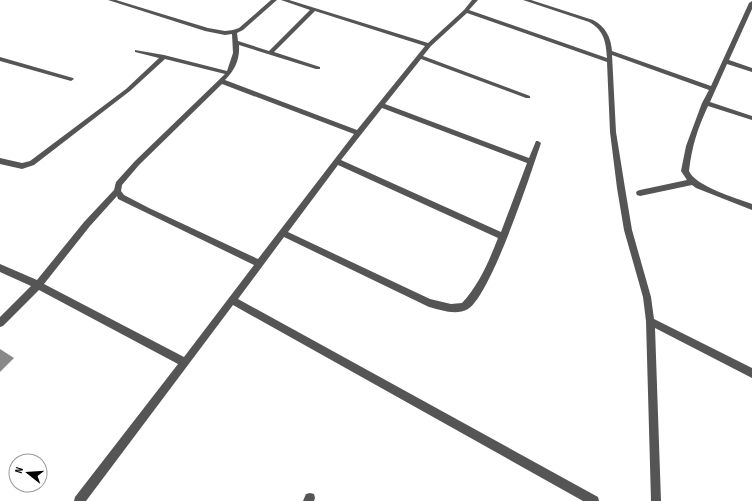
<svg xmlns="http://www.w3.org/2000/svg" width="752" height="501" viewBox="0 0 752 501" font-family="'Sofia Sans Condensed',sans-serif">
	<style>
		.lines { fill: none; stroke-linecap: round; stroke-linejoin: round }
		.street { fill: #555; fill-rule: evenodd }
		.shaded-wall { fill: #898989 }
	</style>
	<rect width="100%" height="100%" fill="#fff"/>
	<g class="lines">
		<path class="street" d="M108,0H116L208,28L225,31L233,30L239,28L271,0H277L243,30L237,33L238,41L269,51L310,10L281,0H289L428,43L464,10L472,0H478L469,10L607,58C606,42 604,30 589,22L523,0H531L593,20C605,26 611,37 612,51L711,86L749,3L752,1V9L729,60L752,68V72L727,64L710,102L752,116V120L708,106C697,130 692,146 689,171C695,186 736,198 752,204V210L696,188L692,185L640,196L637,195L636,193L637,191L640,190L687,180L681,171L686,146L702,103L709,90L612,55L616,132L625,188L632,230L651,297L654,319L752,368V378L655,328L661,501H651L646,321L643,297L624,230L617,188L610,132L607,62L467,13L431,46L423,56L530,96V98H526L421,59L385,104L529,158L536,141H538L541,143C531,173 491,295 468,309C456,316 441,310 429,307L284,237L238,299L598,497L599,501H583L233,305L86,501H74L75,497L178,364L39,290L3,326L0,327V317L31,286L0,272V264L37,280L84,222L114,190L116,182L135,161L225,74L165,59L130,91L34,165L22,169L0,164V158L22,163L30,161L126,89L159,58L135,52V50L164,55L227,71L233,53L232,34L225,35L205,31ZM315,11L425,46L357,130L225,80C235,70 240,59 239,45L316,69H320V67L274,52ZM222,84L354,134L258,259L149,208L124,195L121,191L122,185L139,165ZM382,108L527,163L501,232L341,160ZM338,165L498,238C489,261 479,285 462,303L451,304L430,299L288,232ZM117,196L118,199L254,265L184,357L44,284L90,226Z
			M0,57L73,78L74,79L71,81L0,61Z
			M310,493L314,494L315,498L314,501H303L306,494Z"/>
	</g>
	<path class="shaded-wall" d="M0,349L14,358L0,372Z"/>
	<g transform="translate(28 473) rotate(287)"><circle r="19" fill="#ffffff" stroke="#999999"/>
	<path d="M0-3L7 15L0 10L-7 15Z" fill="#000000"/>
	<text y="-6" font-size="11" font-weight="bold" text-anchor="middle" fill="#000000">N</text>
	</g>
</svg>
